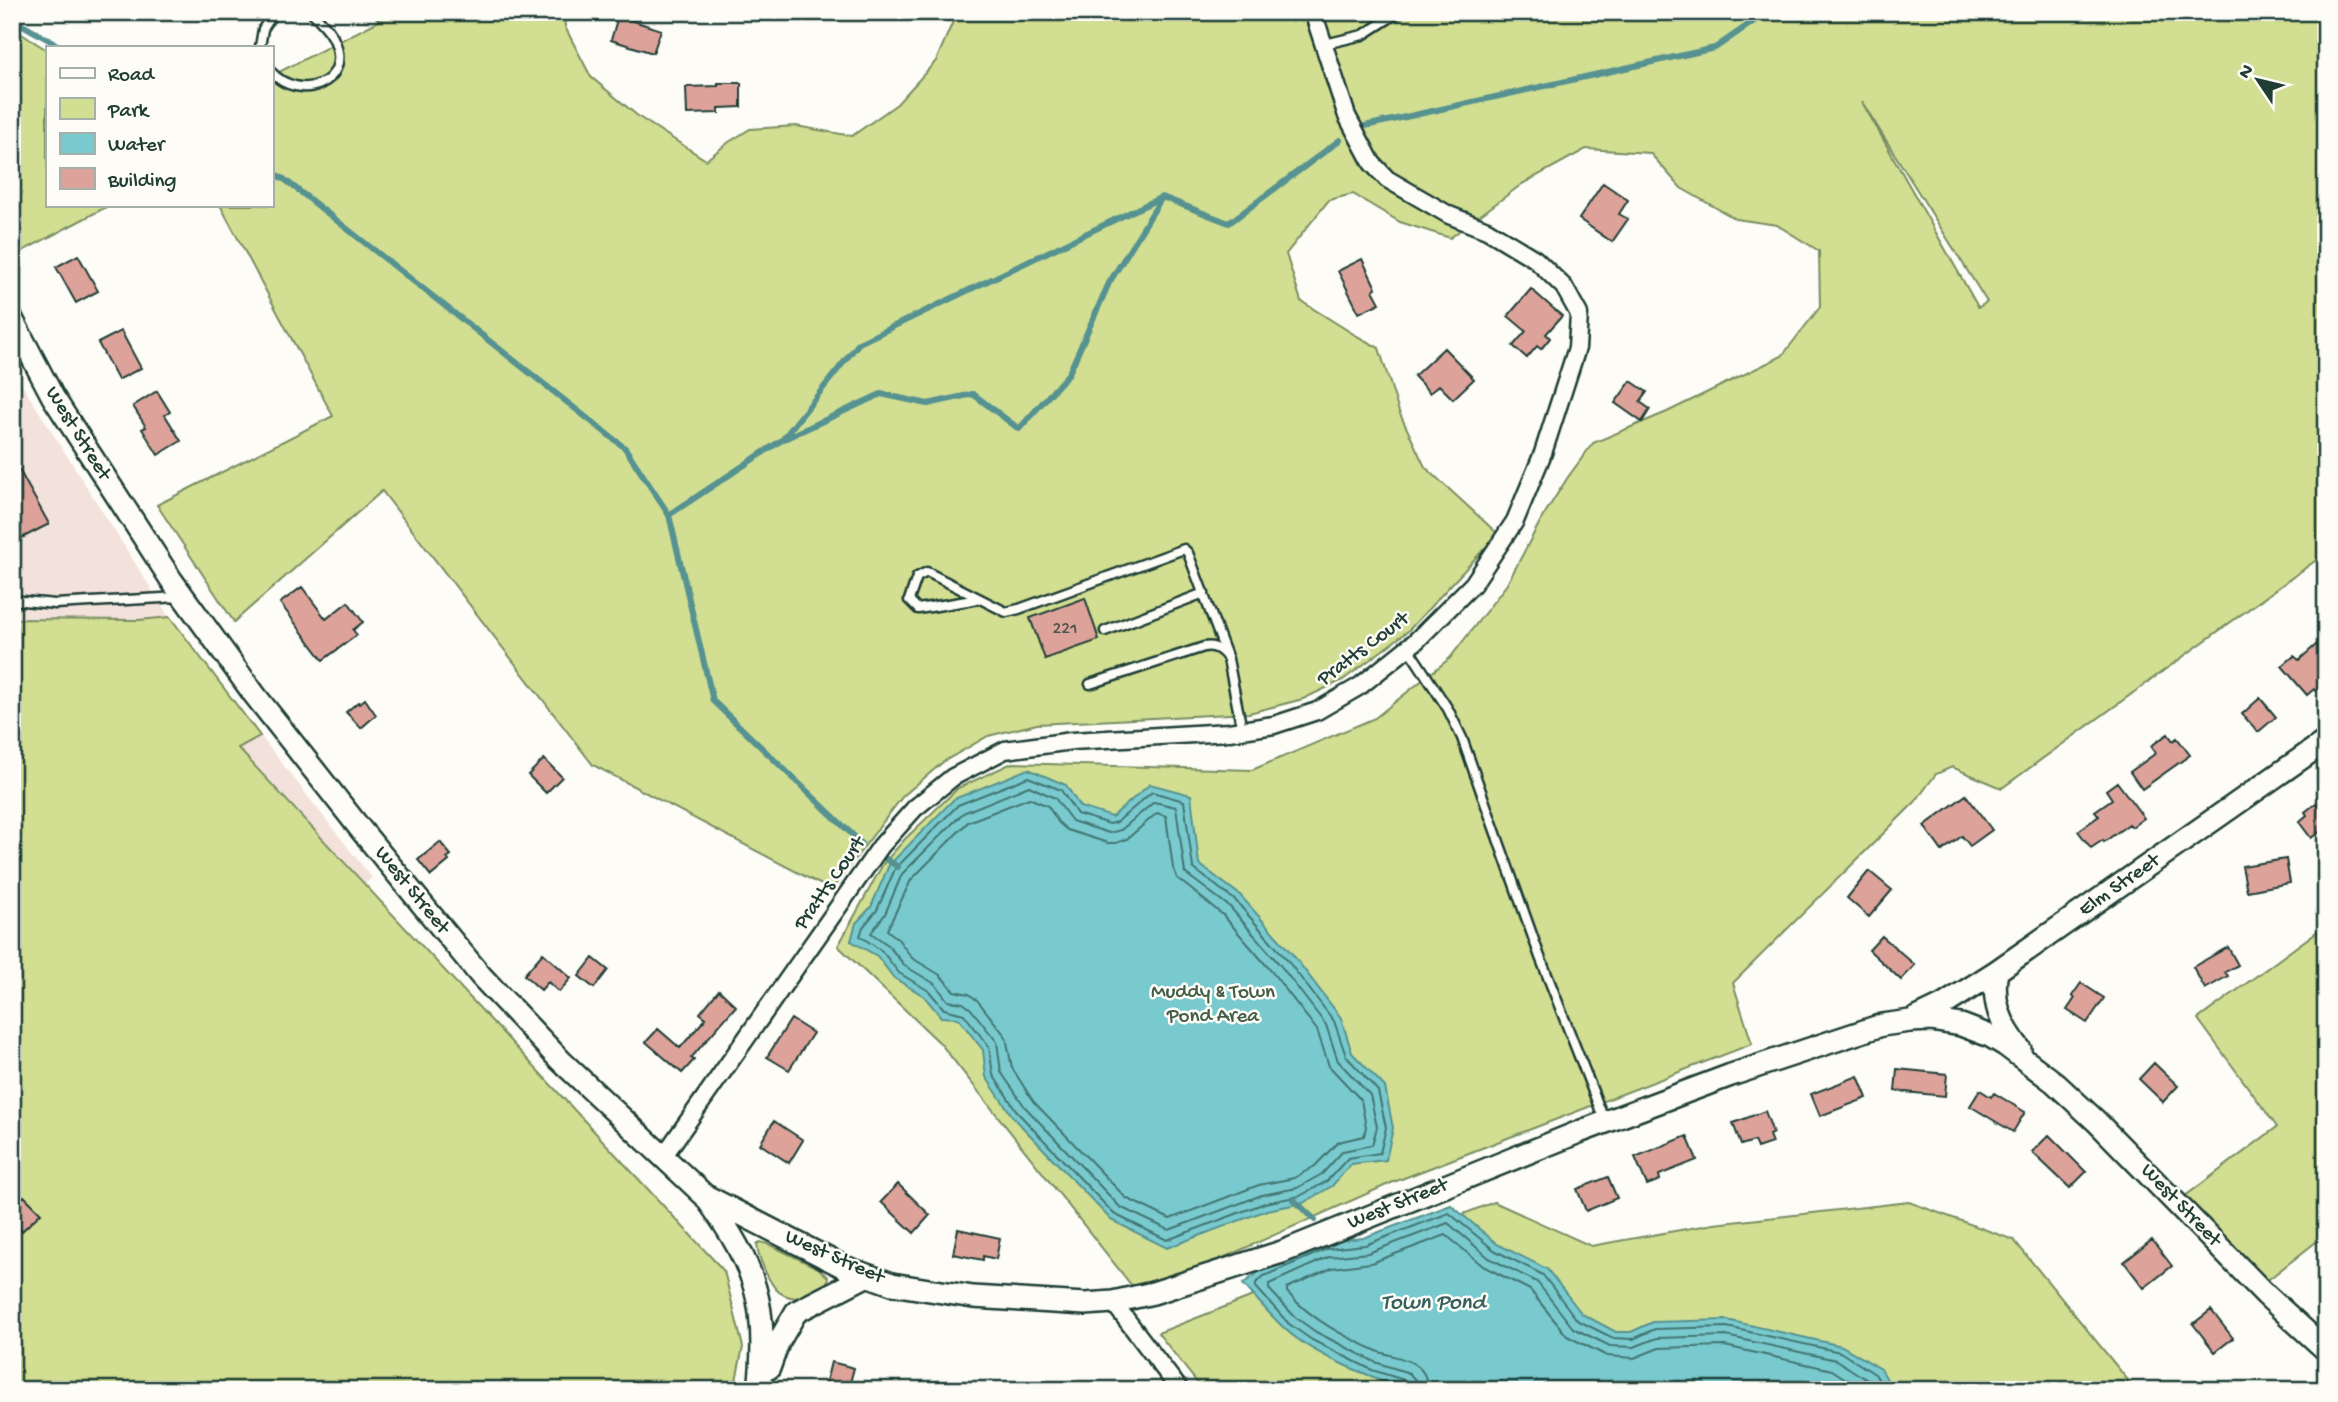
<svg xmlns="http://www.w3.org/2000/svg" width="2338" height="1402" viewBox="0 0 2338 1402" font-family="'Gochi Hand',sans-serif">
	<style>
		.built { fill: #f3e1db }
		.green { fill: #d2de91; stroke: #788e62; stroke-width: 2; fill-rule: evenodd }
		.water { fill: #79cacf; stroke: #559291; stroke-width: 2 }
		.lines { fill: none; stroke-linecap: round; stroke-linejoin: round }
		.shore { stroke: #437572; stroke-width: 2 }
		.stream { stroke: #559291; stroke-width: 6 }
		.building { fill: #dda39b; stroke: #1f3d34; stroke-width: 2 }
		.lane-casing { stroke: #1f3d34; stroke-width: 13 }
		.street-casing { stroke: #1f3d34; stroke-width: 21 }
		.secondary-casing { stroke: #1f3d34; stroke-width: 26 }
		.lane { stroke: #fdfcf7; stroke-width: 8 }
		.street { stroke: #fdfcf7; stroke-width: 16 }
		.secondary { stroke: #fdfcf7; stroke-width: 21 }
		.labels { text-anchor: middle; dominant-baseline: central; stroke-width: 5; stroke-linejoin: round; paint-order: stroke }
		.number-label { font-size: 18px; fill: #4e564e }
		.street-label { font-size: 21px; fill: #1f3d34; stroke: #fdfcf7 }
		.park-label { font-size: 21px; fill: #435d47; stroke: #fdfcf7 }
		.water-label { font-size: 23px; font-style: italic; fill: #36605b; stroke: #fdfcf7 }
	</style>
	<rect width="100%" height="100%" fill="#fdfcf7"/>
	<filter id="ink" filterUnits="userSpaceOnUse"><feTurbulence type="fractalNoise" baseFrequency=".0143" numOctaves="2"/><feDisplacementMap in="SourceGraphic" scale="14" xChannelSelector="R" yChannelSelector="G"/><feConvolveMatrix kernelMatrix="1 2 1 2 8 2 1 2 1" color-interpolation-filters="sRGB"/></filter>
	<g filter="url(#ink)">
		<path class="built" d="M12,369L178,631L372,878L86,1093L12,926Z"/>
		<path class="green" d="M371,12H564L565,27L591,77L639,117L706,160L729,142L750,129L796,126L852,136L897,104L936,61L957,12H2326V553L2002,788L1952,767L1936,774L1915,802L1733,983L1752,1044L1391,1183L1216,1261L1157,1284L1132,1286L940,1043L838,946L883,864L905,839L958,788L1012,763L1252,770L1375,718L1450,658L1507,584L1542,518L1568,477L1593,443L1667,412L1782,356L1820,307L1819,251L1777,225L1736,219L1681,188L1650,153L1586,149L1522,184L1450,238L1400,222L1353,194L1329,200L1286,254L1301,301L1355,335L1379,348L1399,412L1425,467L1498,534L1408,631L1343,680L1303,699L1249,713L1037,724L988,736L943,762L903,796L831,890L593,765L382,491L234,622L157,505L333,416L220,205H271V76L379,21ZM1862,102L1987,302L1979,307H1978Z
			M12,28L47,50V205H110L19,253L16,248L12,250Z
			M170,617L260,736L238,748L724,1271L743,1347L734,1390H12V1331H19L12,1256V619L139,620Z
			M2326,925V1234L2264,1283L2184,1197L2277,1127L2198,1019Z
			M1494,1202L1591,1246L1714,1224L1909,1202L2014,1240L2136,1390H1203L1158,1333Z
			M760,1242L768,1244L818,1268L828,1277L827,1284L796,1298C788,1297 780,1294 775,1288C767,1278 758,1257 757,1244Z"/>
		<path class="water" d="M1028,769L1066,785L1080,807L1112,817L1150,784L1191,795L1199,864L1240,895L1293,955L1341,1018L1352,1053L1385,1087L1393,1128L1386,1160L1351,1164L1332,1186L1303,1203L1267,1210L1167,1248L1111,1220L1013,1117L986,1077L983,1050L958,1018L941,1017L924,996L894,978L877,956L851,941L856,923L871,907L889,865L954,799Z
			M1451,1205L1497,1244L1547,1269L1582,1314L1616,1332H1631L1653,1322L1727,1320L1842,1346L1881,1369L1893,1390H1411C1371,1377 1315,1357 1284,1328C1270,1315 1257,1299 1243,1284L1260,1271L1325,1242L1363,1238Z"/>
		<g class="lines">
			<path class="shore" d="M1028,777L1061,790L1077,814L1110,824L1117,822L1152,792L1184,801L1193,868L1236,901L1287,960L1334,1021L1346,1056L1378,1091L1386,1128L1380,1153L1348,1158L1327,1181L1300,1196L1265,1203L1167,1240L1114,1214L1018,1113L993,1075L989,1047L964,1014L944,1009L929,991L899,973L882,951L860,936L863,927L877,910L895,869L958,805Z
				M1029,786L1055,798L1072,821L1109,833L1121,830L1154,802L1176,807L1185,873L1230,907L1280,965L1326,1025L1338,1061L1370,1095L1377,1127L1372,1145L1343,1151L1322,1174L1297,1188L1262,1195L1169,1230L1120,1207L1025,1107L1001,1072L997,1042L971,1009L963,1003L948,1001L935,984L905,966L888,945L871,933L885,914L902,874L963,813Z
				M1029,798L1048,806L1058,822L1067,830L1108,843H1116L1127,839L1157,813L1166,816L1173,868L1177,878L1223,915L1272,972L1317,1030L1329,1066L1361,1100L1366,1127L1364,1136L1338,1142L1315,1166L1294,1178L1259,1185L1170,1219L1126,1198L1033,1101L1012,1068L1006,1037L978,1001L969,994L954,991L940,975L912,958L898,939L887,930L911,880L968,822Z
				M1408,1390V1384L1404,1380L1372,1370L1312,1340L1289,1324L1256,1287V1283L1264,1276L1327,1249L1365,1245L1449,1213L1494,1250L1543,1275L1577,1320L1613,1338L1633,1339L1655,1329L1727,1327L1840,1352L1875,1374L1885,1390
				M1417,1390L1416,1381L1409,1373L1375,1362L1316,1332L1295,1317L1269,1289V1284L1329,1257L1368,1253L1448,1223L1489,1258L1537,1282L1573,1328L1610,1346L1634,1347L1657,1338L1726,1336L1836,1360L1869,1381L1875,1390
				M1428,1390C1427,1380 1425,1372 1417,1366C1406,1357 1389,1356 1377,1351C1343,1336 1312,1320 1287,1292V1288L1332,1268L1371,1263L1446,1235L1483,1266L1530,1290L1567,1336L1607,1356L1634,1358L1659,1348L1725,1346L1832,1370L1863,1390"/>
			<path class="stream" d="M12,19L61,47
				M1365,126L1715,48L1767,12
				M271,172L284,179L625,448L669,515L713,701L861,843
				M784,439L881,394L928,404L973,394L1019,429L1069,373L1109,283L1161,199
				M669,515L782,440L859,343L1162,197L1229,223L1340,140
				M886,859L898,867
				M1294,1200L1315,1220"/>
		</g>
		<path class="building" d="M618,16L661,30L653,53L611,40Z
			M718,83H741V107L719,108V113L687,114L686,87L718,86Z
			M1603,183L1628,200L1619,214L1628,219L1612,242L1579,219Z
			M78,255L98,291L76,303L56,267Z
			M1362,259L1376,288L1373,290L1380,303L1359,313L1338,271Z
			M1531,289L1562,316L1546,334L1550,338L1541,349L1537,346L1527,358L1513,346L1526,331L1508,316Z
			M121,331L141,368L118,380L98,343Z
			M1444,348L1474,379L1453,399L1439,385L1430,393L1414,376Z
			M1631,381L1647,392L1640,402L1650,409L1642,422L1615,403Z
			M157,391L170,412L165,415L181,441L158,455L142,429L146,427L133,406Z
			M12,457L49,524L12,543Z
			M302,587L326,619L348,602L363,622L353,630L357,635L323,660L280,603Z
			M1085,598L1099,640L1045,659L1030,618Z
			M2326,636V683L2316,691L2314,689L2307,695L2282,666L2294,656L2299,660Z
			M2260,698L2276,717L2258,732L2242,714Z
			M365,699L376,715L361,728L346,712L358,702L359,704Z
			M2168,734L2173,741L2177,738L2190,755L2142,789L2130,772L2156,753L2151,746Z
			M544,759L562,777L546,793L528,775Z
			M2117,782L2144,818L2132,827L2129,824L2104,842L2103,840L2091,848L2078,831L2099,816L2095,811L2112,799L2106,790Z
			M1966,795L1992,830L1970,846L1962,836L1942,851L1924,826Z
			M2326,799V827L2311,838L2299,822L2307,815L2305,812L2316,803L2318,805Z
			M440,842L451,855L447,858L449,861L431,876L418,860Z
			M2286,859L2290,883L2247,891L2242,866Z
			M1869,871L1892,890L1869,917L1847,898Z
			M1882,936L1915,965L1901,980L1869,950Z
			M2228,947L2238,965L2225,972L2228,976L2205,989L2193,967Z
			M543,953L571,978L559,992L548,982L541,990L524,975Z
			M593,958L608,970L594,988L579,976Z
			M2081,983L2104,998L2087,1023L2067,1010L2075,998L2072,996Z
			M719,990L736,1006L691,1058L694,1060L682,1073L646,1042L658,1029L680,1048L706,1018L700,1013Z
			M791,1019L813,1033L789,1070L767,1057Z
			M2154,1063L2178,1086L2163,1102L2139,1079Z
			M1897,1069L1947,1074L1945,1096L1895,1091Z
			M1858,1076L1867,1098L1820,1116L1811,1094Z
			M1980,1090L1991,1097L1994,1093L2025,1112L2013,1132L1970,1106Z
			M1765,1111L1773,1133L1769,1135L1772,1143L1757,1148L1754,1141L1741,1145L1733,1123Z
			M774,1121L803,1140L789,1163L760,1144Z
			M2049,1135L2086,1172L2070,1188L2032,1152Z
			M1687,1136L1697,1160L1659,1175L1660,1180L1647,1185L1635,1157Z
			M1608,1177L1617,1198L1586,1211L1577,1189Z
			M898,1184L930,1215L914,1233L881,1202Z
			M24,1196L41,1213L22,1231L12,1221V1207Z
			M958,1229L1000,1238L996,1259L983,1256V1260L953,1254Z
			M2152,1240L2172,1266L2144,1288L2124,1262Z
			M2211,1310L2233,1338L2215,1352L2193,1324Z
			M831,1362L854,1368L848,1390H824Z"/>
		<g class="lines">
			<defs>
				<path id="lane" d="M1325,44L1363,35L1399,12
					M260,47L263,29L274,12
					M271,72C300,103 352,83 335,42C331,30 320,21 312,12
					M979,599L918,609L909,600L917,577L927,572L1006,612L1019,609L1184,549L1188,553L1228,659
					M12,600L55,604L180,597
					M1105,631L1204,593
					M1408,648L1448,709L1462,738L1540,957L1605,1122
					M1090,684L1204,647C1215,645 1222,650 1228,659L1242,730"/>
				<path id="street" d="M663,1157L881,846L915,808L953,777L1005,750L1072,741L1229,732L1274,725L1317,711L1360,686L1415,642L1473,584L1515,521L1543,453L1577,348L1579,314L1564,287L1535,259L1487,230L1449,215L1387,179L1372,163L1347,116L1313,12
					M1113,1302L1180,1390"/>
				<path id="secondary" d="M12,319L53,397L172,581L254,694L362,831L481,976L561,1061L704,1195L844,1267L892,1284L973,1297L1085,1304L1113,1302L1153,1293L1282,1252L1579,1132L1731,1075L1882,1025L1910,1021L1931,1020L1961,1025L1990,1036L2005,1045L2054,1082L2096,1121L2266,1295L2326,1350
					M1997,971C1991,1002 2001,1025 2020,1049
					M1915,1019L1942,1006L1997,971L2326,741
					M707,1199C756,1267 769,1306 759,1390
					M769,1368L778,1343L796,1312L866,1276"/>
			</defs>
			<use href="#lane" class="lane-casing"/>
			<use href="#street" class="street-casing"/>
			<use href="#secondary" class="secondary-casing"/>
			<use href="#lane" class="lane"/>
			<use href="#street" class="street"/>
			<use href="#secondary" class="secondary"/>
		</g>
	</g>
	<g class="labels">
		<g class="number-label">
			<text x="1065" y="629">221</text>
		</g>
		<g class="street-label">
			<text transform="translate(77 434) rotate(58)">West Street</text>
			<text transform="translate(1364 650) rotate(-37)">Pratts Court</text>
			<text transform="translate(831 884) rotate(-55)">Pratts Court</text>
			<text transform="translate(2120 886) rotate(-35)">Elm Street</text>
			<text transform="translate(411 891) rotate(51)">West Street</text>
			<text transform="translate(1398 1205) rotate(-22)">West Street</text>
			<text transform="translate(2180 1206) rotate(46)">West Street</text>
			<text transform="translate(834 1258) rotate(24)">West Street</text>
		</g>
		<g class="park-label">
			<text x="1213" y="993">Muddy &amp; Town<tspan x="1213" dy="24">Pond Area</tspan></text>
		</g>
		<g class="water-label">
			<text x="1433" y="1303">Town Pond</text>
		</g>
	</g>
	<rect width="2338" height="1402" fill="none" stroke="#fdfcf7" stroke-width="42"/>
	<rect x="21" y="21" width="2296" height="1360" fill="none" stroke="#1f3d34" stroke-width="2.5" filter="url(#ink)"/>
	<rect x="46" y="46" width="228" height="161" fill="#fdfcf7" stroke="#a4b0a9" stroke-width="2"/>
	<rect x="60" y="68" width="35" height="10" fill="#fdfcf7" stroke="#a4b0a9" stroke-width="2"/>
	<text x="108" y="80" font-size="21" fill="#1f3d34">Road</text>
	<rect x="60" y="98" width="35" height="21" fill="#d2de91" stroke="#a4b0a9" stroke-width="2"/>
	<text x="108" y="116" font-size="21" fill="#1f3d34">Park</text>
	<rect x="60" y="133" width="35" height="21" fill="#79cacf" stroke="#a4b0a9" stroke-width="2"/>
	<text x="108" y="150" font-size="21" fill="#1f3d34">Water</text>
	<rect x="60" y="168" width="35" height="21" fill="#dda39b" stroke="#a4b0a9" stroke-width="2"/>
	<text x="108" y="186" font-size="21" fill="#1f3d34">Building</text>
	<g transform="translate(2258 80) rotate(305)" stroke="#fdfcf7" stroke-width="5" paint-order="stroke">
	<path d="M0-5L12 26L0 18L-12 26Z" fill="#1f3d34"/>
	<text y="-10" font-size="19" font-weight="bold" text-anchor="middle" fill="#1f3d34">N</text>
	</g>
</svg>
